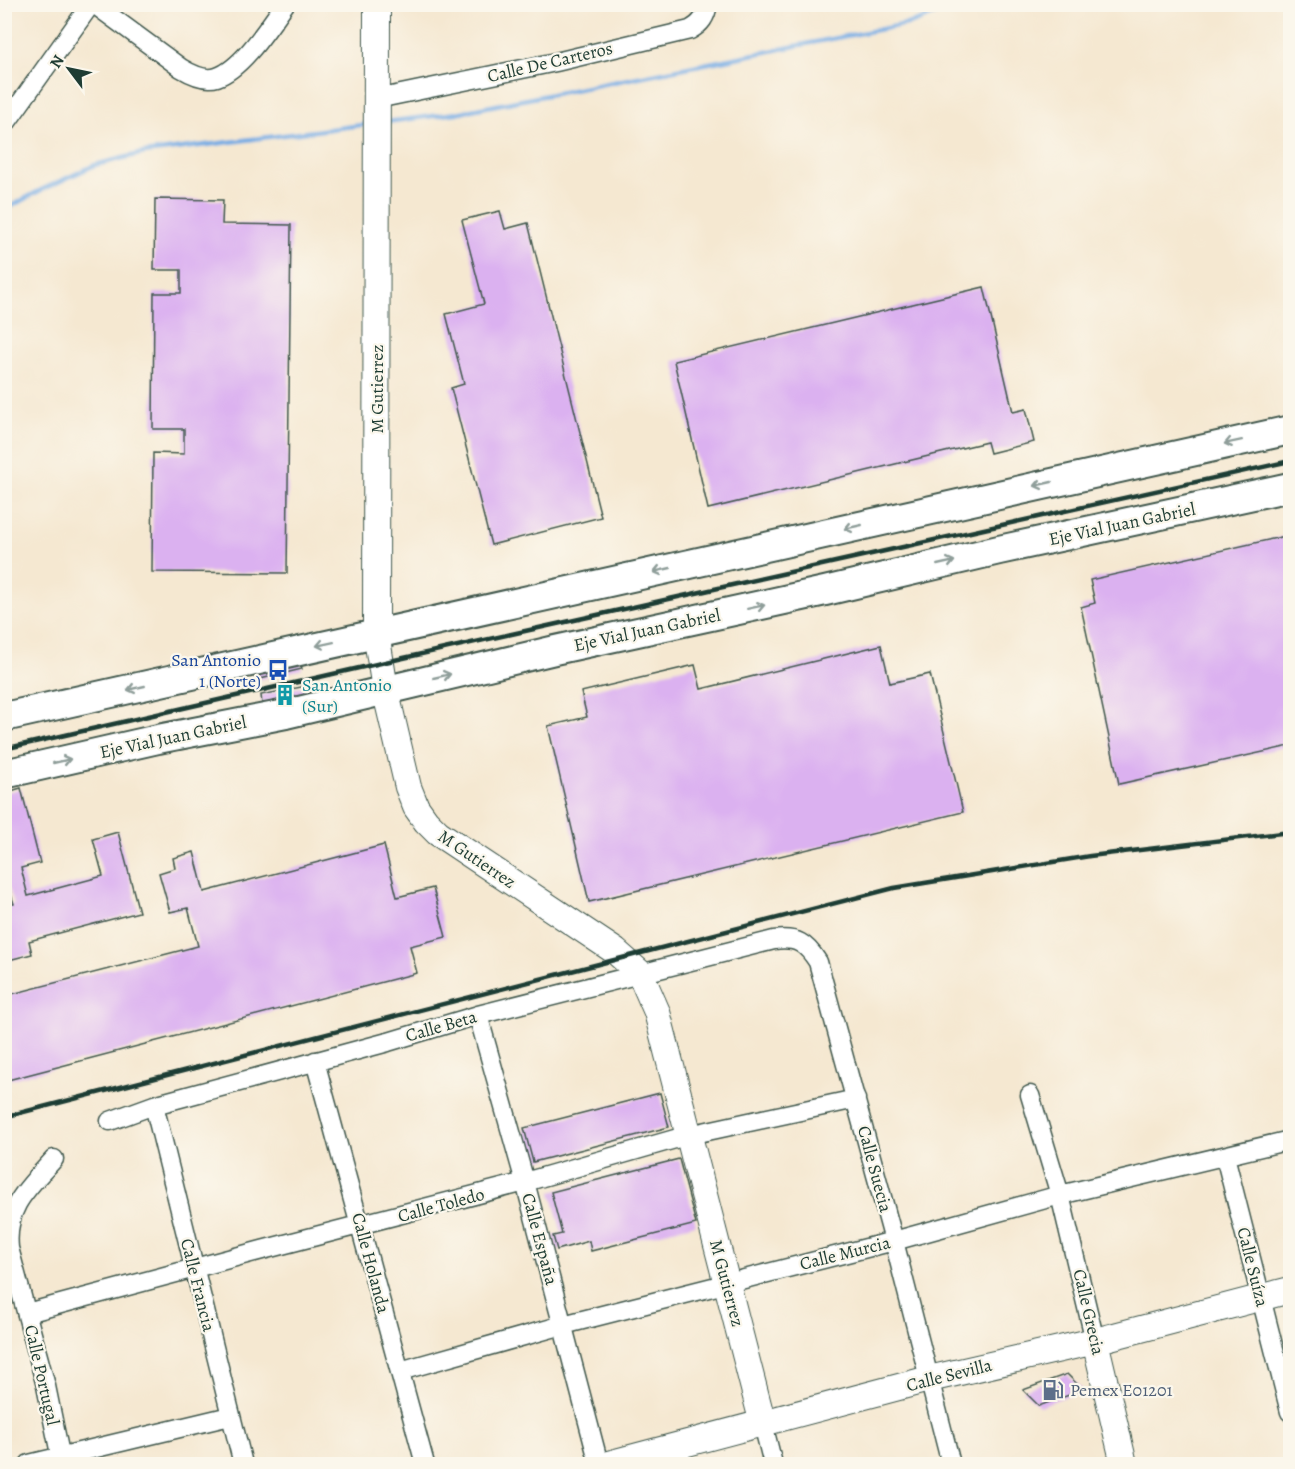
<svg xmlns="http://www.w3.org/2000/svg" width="1295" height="1469" viewBox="0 0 1295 1469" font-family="Alegreya,serif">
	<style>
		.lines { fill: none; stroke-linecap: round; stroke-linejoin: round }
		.stream { stroke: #76ace4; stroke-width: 4.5 }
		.building { fill: #dbb1f0 }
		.street-casing { stroke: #3f574c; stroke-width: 21 }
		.secondary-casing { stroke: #3f574c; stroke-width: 28 }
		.primary-casing { stroke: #3f574c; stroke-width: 32 }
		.street { stroke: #fff; stroke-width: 18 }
		.secondary { stroke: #fff; stroke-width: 26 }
		.primary { stroke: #fff; stroke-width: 28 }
		.rail { stroke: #1f3d34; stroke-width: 4.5 }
		.oneway { stroke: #8f9e9a }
		.labels { text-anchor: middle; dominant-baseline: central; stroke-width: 4.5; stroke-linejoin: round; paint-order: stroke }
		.street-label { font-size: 18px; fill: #1f3d34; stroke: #fbf7ec }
		.transit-label { font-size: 18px; fill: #164399; stroke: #fbf7ec; text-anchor: end }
		.culture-label { font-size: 18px; fill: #0d838f; stroke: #fbf7ec; text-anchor: start }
		.service-label { font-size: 18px; fill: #4e5e75; stroke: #fbf7ec; text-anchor: start }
	</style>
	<rect width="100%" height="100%" fill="#fbf7ec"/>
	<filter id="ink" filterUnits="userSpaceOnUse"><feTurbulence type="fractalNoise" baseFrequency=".0167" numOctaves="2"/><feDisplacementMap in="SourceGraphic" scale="12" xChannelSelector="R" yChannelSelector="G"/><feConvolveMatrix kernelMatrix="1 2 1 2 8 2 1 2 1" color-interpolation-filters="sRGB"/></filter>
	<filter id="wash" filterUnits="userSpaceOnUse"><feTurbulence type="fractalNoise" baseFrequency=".008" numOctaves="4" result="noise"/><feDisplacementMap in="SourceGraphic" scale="24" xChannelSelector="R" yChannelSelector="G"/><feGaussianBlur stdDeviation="1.35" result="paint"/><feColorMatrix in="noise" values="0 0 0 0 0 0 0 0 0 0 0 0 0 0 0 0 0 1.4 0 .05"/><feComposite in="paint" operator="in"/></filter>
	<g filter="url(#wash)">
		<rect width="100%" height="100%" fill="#f5e8d1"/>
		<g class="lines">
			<path class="stream" d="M386,122L456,113L912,23L963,4
				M4,210L39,191L95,165L144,153L369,124"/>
		</g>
		<g id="blocks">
			<path class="building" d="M155,199L223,200L222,224L291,225L287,573L152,572L153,453L184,454V429H153L154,293H181V270H154Z
				M500,211L505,229L528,223L601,517L491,545L451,388L464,384L446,314L484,304L462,220Z
				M984,287L1013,412L1026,409L1034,442L990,453L987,442L708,509L674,361Z
				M1290,535V746L1119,784L1081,607L1095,603L1090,580Z
				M881,645L890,683L930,674L963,812L589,902L548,726L587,717L581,692L695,665L701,689Z
				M300,660L302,669L256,680L254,671Z
				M306,686L309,694L262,704L261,695Z
				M21,788L40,863L21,868L28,896L103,876L93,839L118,832L139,912L29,941L32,954L5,961L4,906L14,904L4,872V793Z
				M384,845L397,897L433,888L446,937L410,946L417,973L4,1081V996L198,946L188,908L170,912L159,873L175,868L173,858L194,852L204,892Z
				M660,1093L669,1127L533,1162L524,1128Z
				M679,1159L696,1224L591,1251L589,1241L557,1250L553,1236L562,1234L551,1192Z
				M1067,1374L1083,1390L1039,1406L1023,1390Z"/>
		</g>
	</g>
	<g filter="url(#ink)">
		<use href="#blocks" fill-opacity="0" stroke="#3f574c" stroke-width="1.5"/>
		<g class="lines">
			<defs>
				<path id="street" d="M94,4L181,68C191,74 205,81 217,77C243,68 269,26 285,4
					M377,99L556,62L690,30C701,24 706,17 708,4
					M4,126L91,4
					M478,1015L525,1182L599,1464
					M315,1061L425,1464
					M1030,1095L1060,1195L1095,1341
					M154,1105L243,1464
					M110,1121L154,1105L388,1042L478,1015L774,940C797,937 806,943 818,962L894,1241L951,1464
					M1225,1156L1290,1412
					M54,1159C28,1188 5,1206 9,1248L46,1386L62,1464
					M27,1313L262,1250L525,1182L689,1135L856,1099
					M400,1371L563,1325L894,1241L1060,1195L1290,1140
					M763,1424L773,1464
					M29,1464L230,1416
					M1289,1464H1290"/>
				<path id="secondary" d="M377,4L376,633L385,689L408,787L416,807L426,821L438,833L615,951L640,973L657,1012L763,1424
					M1095,1341L1124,1464
					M608,1464L929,1379L1095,1341L1290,1290"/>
				<path id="primary" d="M4,717L1290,430
					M4,774L158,739L286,714L555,650L825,591L999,550L1290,487"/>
			</defs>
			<use href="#street" class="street-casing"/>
			<use href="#secondary" class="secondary-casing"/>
			<use href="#primary" class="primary-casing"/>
			<use href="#street" class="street"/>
			<use href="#secondary" class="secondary"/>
			<use href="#primary" class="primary"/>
			<path class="rail" d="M4,749L381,663L1290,461
				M4,1117L894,888L1090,856L1290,832"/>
		</g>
		<defs><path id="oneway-shaft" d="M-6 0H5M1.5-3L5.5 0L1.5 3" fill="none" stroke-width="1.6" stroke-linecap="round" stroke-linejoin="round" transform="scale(1.5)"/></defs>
		<g class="oneway">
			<use href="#oneway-shaft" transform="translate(1233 442) rotate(168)"/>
			<use href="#oneway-shaft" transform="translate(1043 484) rotate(167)"/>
			<use href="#oneway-shaft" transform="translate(853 527) rotate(167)"/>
			<use href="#oneway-shaft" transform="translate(946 563) rotate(-13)"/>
			<use href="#oneway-shaft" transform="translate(662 570) rotate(167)"/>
			<use href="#oneway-shaft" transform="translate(756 607) rotate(-12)"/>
			<use href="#oneway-shaft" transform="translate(325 644) rotate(168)"/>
			<use href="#oneway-shaft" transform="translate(442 676) rotate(-13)"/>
			<use href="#oneway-shaft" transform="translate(136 688) rotate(167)"/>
			<use href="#oneway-shaft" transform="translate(62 761) rotate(-13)"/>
		</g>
	</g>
	<defs>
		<symbol id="bus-bare" viewBox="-9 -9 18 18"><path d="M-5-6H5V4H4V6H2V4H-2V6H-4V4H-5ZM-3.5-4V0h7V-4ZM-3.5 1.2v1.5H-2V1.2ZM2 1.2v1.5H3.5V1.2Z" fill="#1a4fb4" stroke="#fbf7ec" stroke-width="2.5" paint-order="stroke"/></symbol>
		<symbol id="building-bare" viewBox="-9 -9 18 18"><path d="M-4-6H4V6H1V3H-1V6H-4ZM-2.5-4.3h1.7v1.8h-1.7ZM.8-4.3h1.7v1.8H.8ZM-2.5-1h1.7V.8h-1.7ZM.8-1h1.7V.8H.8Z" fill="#0f9aa8" stroke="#fbf7ec" stroke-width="2.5" paint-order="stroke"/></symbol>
		<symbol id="fuel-bare" viewBox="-9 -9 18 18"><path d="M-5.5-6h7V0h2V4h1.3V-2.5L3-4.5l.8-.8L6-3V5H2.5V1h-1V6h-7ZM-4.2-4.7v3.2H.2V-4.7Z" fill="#5c6f8a" stroke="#fbf7ec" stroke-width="2.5" paint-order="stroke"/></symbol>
	</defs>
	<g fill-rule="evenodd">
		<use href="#bus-bare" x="263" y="655" width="30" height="30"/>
		<use href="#building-bare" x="270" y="680" width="30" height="30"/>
		<use href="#fuel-bare" x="1038" y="1375" width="30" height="30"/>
	</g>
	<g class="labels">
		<g class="street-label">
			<text transform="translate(550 62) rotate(-13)">Calle De Carteros</text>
			<text transform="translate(377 389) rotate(-90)">M Gutierrez</text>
			<text transform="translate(1122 524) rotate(-12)">Eje Vial Juan Gabriel</text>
			<text transform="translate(647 630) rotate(-12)">Eje Vial Juan Gabriel</text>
			<text transform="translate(173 737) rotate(-12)">Eje Vial Juan Gabriel</text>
			<text transform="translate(477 859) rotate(34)">M Gutierrez</text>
			<text transform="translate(441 1026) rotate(-16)">Calle Beta</text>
			<text transform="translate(875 1169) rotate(75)">Calle Suecia</text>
			<text transform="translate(441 1205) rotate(-15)">Calle Toledo</text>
			<text transform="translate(540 1239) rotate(75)">Calle España</text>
			<text transform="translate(845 1253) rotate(-14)">Calle Murcia</text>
			<text transform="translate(371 1263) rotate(75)">Calle Holanda</text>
			<text transform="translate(1253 1267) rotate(76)">Calle Suíza</text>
			<text transform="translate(727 1283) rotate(75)">M Gutierrez</text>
			<text transform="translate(198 1285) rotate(76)">Calle Francia</text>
			<text transform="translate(1089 1312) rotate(77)">Calle Grecia</text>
			<text transform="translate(42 1375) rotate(77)">Calle Portugal</text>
			<text transform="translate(949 1375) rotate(-14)">Calle Sevilla</text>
		</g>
		<g class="transit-label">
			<text x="261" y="660">San Antonio<tspan x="261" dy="21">1 (Norte)</tspan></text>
		</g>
		<g class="culture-label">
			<text x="302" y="685">San Antonio<tspan x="302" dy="21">(Sur)</tspan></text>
		</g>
		<g class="service-label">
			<text x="1070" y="1390">Pemex E01201</text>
		</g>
	</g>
	<rect width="1295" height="1469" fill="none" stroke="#fbf7ec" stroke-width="24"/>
	<g transform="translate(69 69) rotate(302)" stroke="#fbf7ec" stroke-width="4.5" paint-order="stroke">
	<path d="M0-4.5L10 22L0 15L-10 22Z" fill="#1f3d34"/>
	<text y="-9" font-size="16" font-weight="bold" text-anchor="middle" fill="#1f3d34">N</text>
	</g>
</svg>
